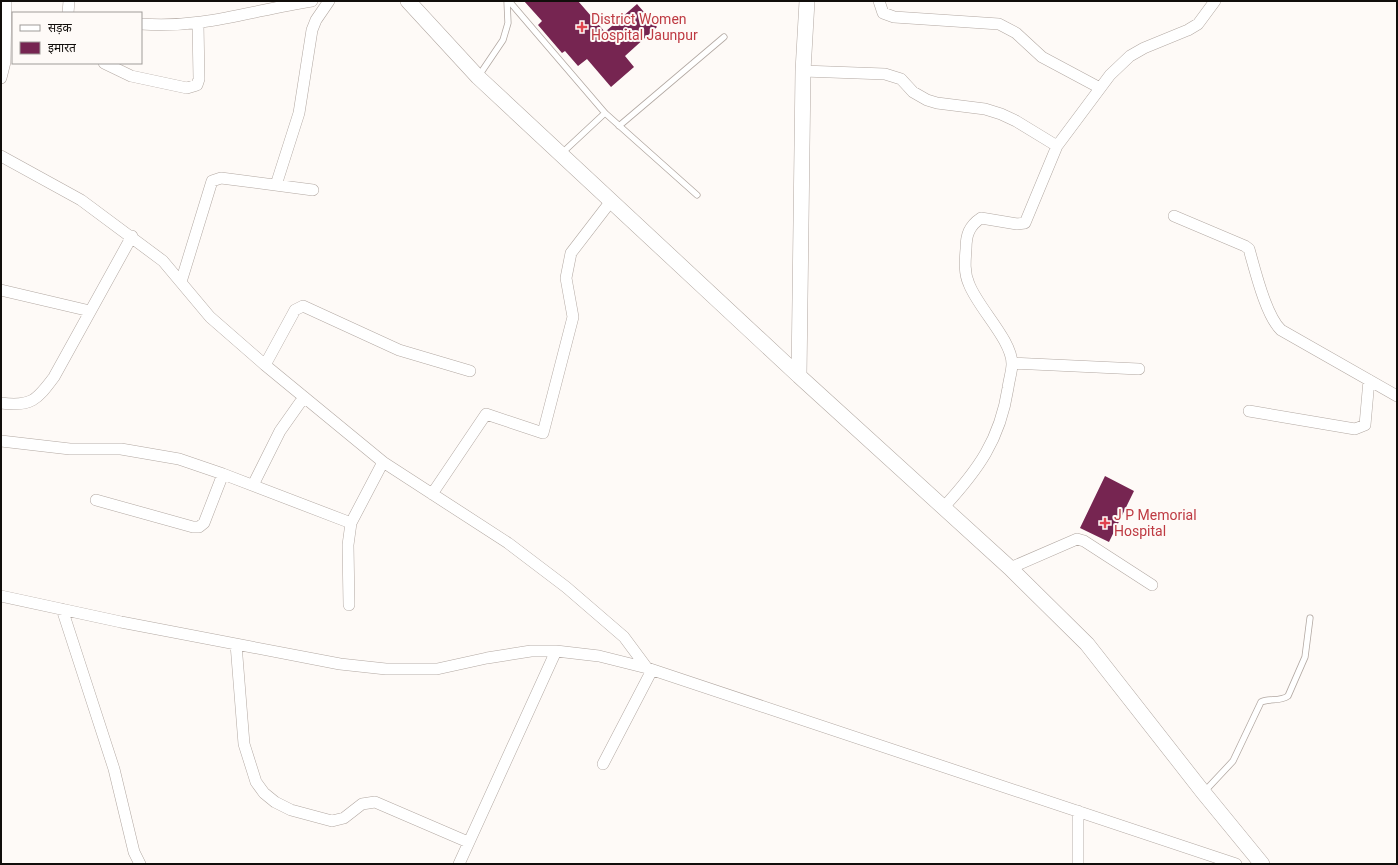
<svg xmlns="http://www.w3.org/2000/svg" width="1398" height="865" viewBox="0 0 1398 865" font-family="Roboto,'Noto Sans Devanagari',sans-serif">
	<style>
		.building { fill: #762551 }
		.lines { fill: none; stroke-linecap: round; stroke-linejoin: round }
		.lane-casing { stroke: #b2a8a2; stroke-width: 7 }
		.street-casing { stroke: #b2a8a2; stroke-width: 12 }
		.secondary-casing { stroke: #b2a8a2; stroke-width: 16 }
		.lane { stroke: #fff; stroke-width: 5.5 }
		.street { stroke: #fff; stroke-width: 11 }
		.secondary { stroke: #fff; stroke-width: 15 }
		.health-dot { fill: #e0444e; stroke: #fefaf7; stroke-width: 1.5 }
		.labels { text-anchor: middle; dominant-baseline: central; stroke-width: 4; stroke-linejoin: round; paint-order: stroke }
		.health-label { font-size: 14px; fill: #be3a42; stroke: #fefaf7; text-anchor: start }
	</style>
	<rect width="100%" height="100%" fill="#fefaf7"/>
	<path class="building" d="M524,1H578L605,32L637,4L657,27L625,56L634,67L611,87L587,59L578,66L565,51L562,53L538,25L542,21Z
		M1105,476L1134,491L1109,542L1080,528Z"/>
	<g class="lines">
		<defs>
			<path id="lane" d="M509,1L605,113L697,195
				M478,77L503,40L508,23L507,1
				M619,126L724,37
				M561,154L605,113
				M1204,792L1233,761L1261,702C1269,698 1280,702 1288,696L1305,657L1310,618"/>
			<path id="street" d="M879,1L883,13L894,17L999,24L1016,33L1042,57L1100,88
				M68,13L69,1
				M141,24C202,29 253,10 312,1
				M104,63L131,76L187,88L197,85L199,79L198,24
				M803,71L885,74L901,79L913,92L927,100L937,103L985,109L1001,114L1016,121L1057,146
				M1,78L5,62L6,1
				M1,156L81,200L163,261L210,317L265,365L383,462L508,543L566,587L624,637L647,668
				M276,185L299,113L312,30L316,20L329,1
				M1174,216L1245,246L1249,249C1255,270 1266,316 1281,330L1397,396
				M181,282L212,181L221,178L313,190
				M1,290L90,311
				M1012,363L1139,369
				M265,365L295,310L303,306L399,350L470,371
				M1,403C31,407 37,400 54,377L132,236
				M1249,411L1355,429L1365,425L1369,380
				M1,441L70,449H121L179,459L223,474L351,523
				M253,485L280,431L304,397
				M432,494L486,414L543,433L573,317L566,278L571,253L611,201
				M96,500L193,527H199L204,523L223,474
				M943,508C978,470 1000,440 1008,388C1009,380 1012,371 1012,364C1012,340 978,308 969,284C964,273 965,261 966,249C966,235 969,226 981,218L1017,224L1025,223L1057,146L1110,75L1130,56L1144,48L1188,30L1198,24L1215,1
				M1010,568L1077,539L1084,541L1152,585
				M1,596L121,622L340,664L386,669H437L487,658L531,651H556L599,656L647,668L1236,864
				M349,605L348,545L351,523L383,462
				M62,609L114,769L134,852L140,864
				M236,644L244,744L256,782L264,793L275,802L291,810L332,821L344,818L362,804L375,802L468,842
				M603,764L652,670
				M1078,811V864
				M459,864L556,651"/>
			<path id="secondary" d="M408,1L478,77L799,376
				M807,1L803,71L799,376L1010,568L1087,644L1203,792L1262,864"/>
		</defs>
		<use href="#lane" class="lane-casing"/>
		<use href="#street" class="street-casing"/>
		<use href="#secondary" class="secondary-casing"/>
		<use href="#lane" class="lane"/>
		<use href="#street" class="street"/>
		<use href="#secondary" class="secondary"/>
	</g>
	<g class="health-dot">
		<path d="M580 21h4v4h4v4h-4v4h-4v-4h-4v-4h4z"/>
		<path d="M1103 517h4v4h4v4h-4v4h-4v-4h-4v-4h4z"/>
	</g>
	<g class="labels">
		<g class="health-label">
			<text x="591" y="19">District Women<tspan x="591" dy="16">Hospital Jaunpur</tspan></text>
			<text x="1114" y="515">J P Memorial<tspan x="1114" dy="16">Hospital</tspan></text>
		</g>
	</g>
	<rect width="1398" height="865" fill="none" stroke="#110e0b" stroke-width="4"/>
	<rect x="12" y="12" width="130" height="52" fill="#fefaf7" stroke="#9f9c99"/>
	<rect x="20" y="25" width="20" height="6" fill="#ffffff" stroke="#9f9c99"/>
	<text x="48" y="32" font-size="12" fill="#110e0b">सड़क</text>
	<rect x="20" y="42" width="20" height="12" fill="#762551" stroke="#9f9c99"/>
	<text x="48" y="52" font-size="12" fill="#110e0b">इमारत</text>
</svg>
